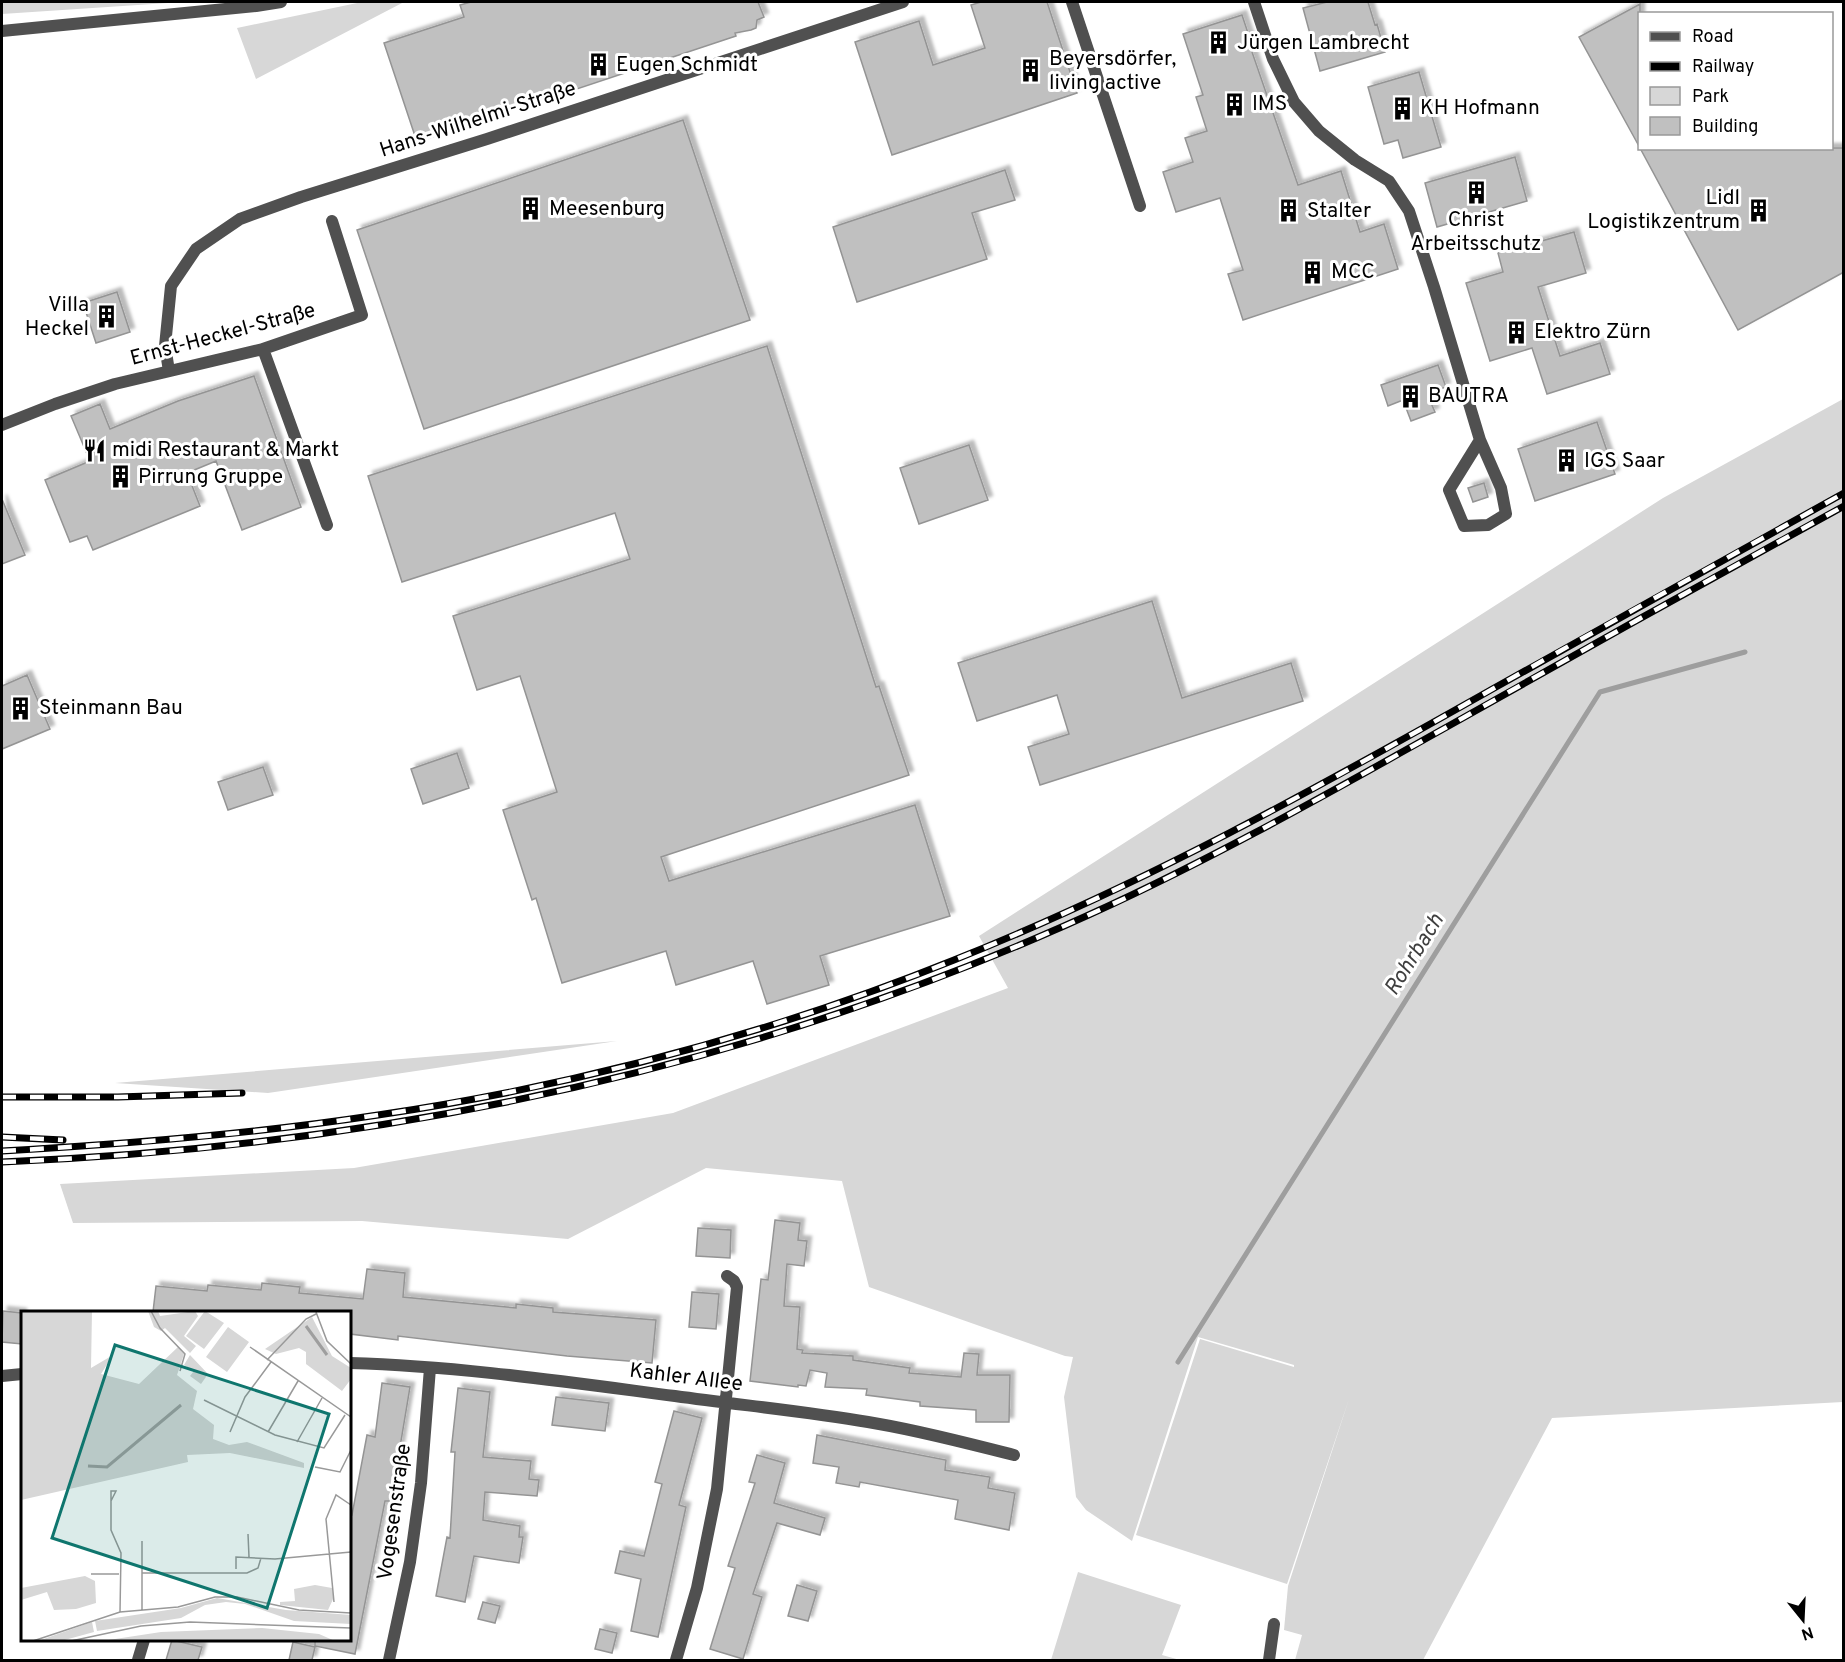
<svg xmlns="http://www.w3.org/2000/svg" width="1845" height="1662" viewBox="0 0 1845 1662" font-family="Overpass,sans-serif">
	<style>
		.green { fill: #d7d7d7 }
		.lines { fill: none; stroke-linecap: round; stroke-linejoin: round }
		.stream { stroke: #9e9e9e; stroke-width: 5 }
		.building { fill: #c0c0c0; stroke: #949494; stroke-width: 1.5; filter: url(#shadow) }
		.minor { stroke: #505050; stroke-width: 12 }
		.tertiary { stroke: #505050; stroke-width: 12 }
		.rail-casing { stroke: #000; stroke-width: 7 }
		.rail { stroke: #fff; stroke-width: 4.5; stroke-dasharray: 14; stroke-linecap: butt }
		.labels { text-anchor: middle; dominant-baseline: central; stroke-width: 6; stroke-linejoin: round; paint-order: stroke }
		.poi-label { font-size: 21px; fill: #000; stroke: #fff; text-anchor: start }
		.street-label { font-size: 21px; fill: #000; stroke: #fff }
		.water-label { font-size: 22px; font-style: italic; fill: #3f3f3f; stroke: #fff }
		.inset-river { fill: none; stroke: #9e9e9e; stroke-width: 3 }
		.inset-road { fill: none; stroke: #999; stroke-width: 1.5 }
		.view { fill: #0f766e; fill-opacity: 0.15; stroke: #0f766e; stroke-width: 3 }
		.inset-edge { fill: none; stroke: #000; stroke-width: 3 }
	</style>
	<defs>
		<filter id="shadow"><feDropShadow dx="4.5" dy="-4.5" stdDeviation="1.5" flood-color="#0004"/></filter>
	</defs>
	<rect width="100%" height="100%" fill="#fff"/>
	<path class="green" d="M2,2H183L2,14Z
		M362,2H404L256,79L237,28Z
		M1843,399V1402L1552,1418L1423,1660H1295L1302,1635L1284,1630L1288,1586L1349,1399L1287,1584L1136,1535L1200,1339L1294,1367V1365L1198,1337L1132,1541L1086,1510L1076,1497L1064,1397L1073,1357L1065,1356L869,1287L842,1181L706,1168L568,1239L362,1221L73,1223L60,1184L354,1168L673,1113L1008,988L979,936L1663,498Z
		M617,1041L268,1093L115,1083Z
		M1078,1572L1181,1605L1162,1655L1180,1660H1051Z"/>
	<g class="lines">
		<path class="stream" d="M1178,1362L1600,692L1745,652"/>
	</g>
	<path class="building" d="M471,2H758L764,17L757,20L756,28L751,30L735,33L736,36L417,142L384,43L464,17L460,5Z
		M981,2H1047L1077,93L892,155L855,42L919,21L933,65L985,48L971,5Z
		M1327,2H1368L1375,25L1377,24L1385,52L1320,71L1303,8Z
		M1640,4V148L1579,37Z
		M1242,15L1254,51L1252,52L1298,185L1341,171L1360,232L1384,224L1398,269L1243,320L1228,274L1243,270L1220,198L1176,212L1163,172L1193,162L1185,138L1207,131L1196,97L1203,95L1183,34Z
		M1419,72L1441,147L1403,158L1398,140L1384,144L1368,87Z
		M683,120L750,320L424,429L357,230Z
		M1640,148H1844V272L1738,330Z
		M1515,157L1527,201L1437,227L1425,183Z
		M1005,170L1015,200L972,213L987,259L857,302L833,227Z
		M1574,232L1586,273L1538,287L1560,356L1600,343L1610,374L1547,394L1532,348L1490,361L1466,283L1503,272L1498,253Z
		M117,292L130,332L96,343L83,303Z
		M767,346L876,687L879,686L909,775L661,857L669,881L915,805L950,916L820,956L829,985L767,1004L753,961L676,985L666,951L562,983L536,898L532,900L503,810L557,792L520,676L477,690L453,616L630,559L615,513L402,582L368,476Z
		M1438,365L1446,387L1435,391L1438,400L1431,403L1435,412L1411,421L1403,400L1388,406L1381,385Z
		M254,376L301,507L242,530L216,461L187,473L200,506L93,550L87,536L70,542L45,480L90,461L71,416L100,404L110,429L178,401Z
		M1597,422L1615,474L1535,501L1518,449Z
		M969,445L988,500L919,524L900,468Z
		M1484,483L1488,497L1473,502L1468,488Z
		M2,499L25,555L2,564Z
		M1152,601L1182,698L1291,663L1303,701L1040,785L1028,747L1069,734L1057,695L977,721L958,663Z
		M27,675L50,729L2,749V686Z
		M457,753L469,788L423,804L411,769Z
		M263,767L273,795L228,810L218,782Z
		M775,1220L800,1223L798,1240L807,1241L804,1266L787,1264L784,1306L800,1307L797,1349L803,1350L802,1353L853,1356V1360L910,1368L909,1373L961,1377L964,1353L979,1354L977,1375H1010L1009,1422H976V1410L920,1406V1402L866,1395L867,1389L825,1387L827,1373L810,1370L806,1386L798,1385V1387L750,1381L761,1279L768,1280Z
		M698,1228L731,1230L730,1258L696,1256Z
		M367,1269L405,1273L403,1297L516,1308V1304L553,1308V1312L656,1320L652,1363L567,1356L398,1336V1340L350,1334V1312H153L156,1286L207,1291L208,1285L261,1290L262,1283L300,1287L299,1293L363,1299Z
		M692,1292L719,1294L716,1329L689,1327Z
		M3,1311L22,1313V1344L2,1342Z
		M382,1383L410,1387L391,1501H385L355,1654L315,1646V1640H350V1515H352L367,1435L375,1437Z
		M458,1388L490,1392L483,1457L531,1461L529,1479L539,1480L537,1496L485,1492L483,1520L520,1526L519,1537H523L519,1563L474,1556L465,1602L436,1596L447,1537L450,1538L455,1452H451Z
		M556,1397L609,1403L605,1431L552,1425Z
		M674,1411L702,1418L679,1505L686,1507L658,1637L631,1631L641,1579L615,1573L620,1551L644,1556L662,1484L655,1482Z
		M817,1435L946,1460L945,1470L990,1477L988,1488L1015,1493L1009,1530L955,1519L958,1500L860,1482L859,1487L836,1483L839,1467L813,1463Z
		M757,1455L785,1463L774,1503L825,1518L820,1535L777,1523L753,1594L762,1597L743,1659L710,1649L735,1568L728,1566L755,1483L749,1482Z
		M797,1585L817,1591L808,1621L788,1616Z
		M483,1602L500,1606L495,1623L478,1619Z
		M600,1629L617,1633L612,1653L595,1649Z
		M172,1640L202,1647L198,1660H166Z
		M293,1642L315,1647L312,1660H289Z"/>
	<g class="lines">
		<path class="minor" d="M1072,2L1140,206
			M1254,2L1273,59L1294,102L1319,131L1355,160L1389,181L1409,211L1434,287L1480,440L1501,488L1506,514L1488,525L1464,526L1449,490L1480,440
			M263,349L327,525
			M169,371L165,346L171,286L196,249L240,219L301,197L487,139L903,2
			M2,425L55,404L115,384L263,349L362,315L332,221
			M350,1363C458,1366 567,1382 675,1396C739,1405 804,1411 868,1422C918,1430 966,1443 1014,1455
			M2,1376L22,1374
			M138,1660L144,1640
			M389,1660L410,1562L421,1483L430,1368
			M676,1660L697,1588L717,1489L737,1287L734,1281L727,1276
			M1269,1660L1274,1624"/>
		<path class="tertiary" d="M2,31L256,6L281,2"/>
		<defs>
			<path id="rail" d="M2,1097H118L242,1093
				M2,1137L63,1140
				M2,1151C127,1144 253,1134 378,1115C574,1086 770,1034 954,960C1143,885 1319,787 1496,687C1611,622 1727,558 1844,493
				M2,1162C369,1147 726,1075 1064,926C1201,866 1331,792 1461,719C1588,647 1716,576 1844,506"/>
		</defs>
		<use href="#rail" class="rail-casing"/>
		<use href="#rail" class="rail"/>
	</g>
	<defs>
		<symbol id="building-bare" viewBox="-9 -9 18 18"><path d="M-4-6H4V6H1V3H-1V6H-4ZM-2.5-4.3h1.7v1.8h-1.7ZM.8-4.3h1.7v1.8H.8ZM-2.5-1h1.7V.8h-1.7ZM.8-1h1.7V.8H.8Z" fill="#000" stroke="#fff" stroke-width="2.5" paint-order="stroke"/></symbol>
		<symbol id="restaurant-bare" viewBox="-9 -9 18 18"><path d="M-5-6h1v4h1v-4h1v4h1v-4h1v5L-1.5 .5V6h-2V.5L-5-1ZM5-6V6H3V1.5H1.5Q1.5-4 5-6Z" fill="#000" stroke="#fff" stroke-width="2.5" paint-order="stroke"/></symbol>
	</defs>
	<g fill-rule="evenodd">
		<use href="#building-bare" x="1202" y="26" width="33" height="33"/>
		<use href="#building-bare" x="582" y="48" width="33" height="33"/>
		<use href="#building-bare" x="1014" y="54" width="33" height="33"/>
		<use href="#building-bare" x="1218" y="88" width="33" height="33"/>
		<use href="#building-bare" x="1386" y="92" width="33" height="33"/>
		<use href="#building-bare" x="1460" y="176" width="33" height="33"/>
		<use href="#building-bare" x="514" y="192" width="33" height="33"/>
		<use href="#building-bare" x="1742" y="194" width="33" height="33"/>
		<use href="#building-bare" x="1272" y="194" width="33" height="33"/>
		<use href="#building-bare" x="1296" y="256" width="33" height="33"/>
		<use href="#building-bare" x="90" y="300" width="33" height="33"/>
		<use href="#building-bare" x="1500" y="316" width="33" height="33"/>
		<use href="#building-bare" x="1394" y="380" width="33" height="33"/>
		<use href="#restaurant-bare" x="78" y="434" width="33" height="33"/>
		<use href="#building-bare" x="1550" y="444" width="33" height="33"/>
		<use href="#building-bare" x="104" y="460" width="33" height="33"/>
		<use href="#building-bare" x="4" y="692" width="33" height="33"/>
	</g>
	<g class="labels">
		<g class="poi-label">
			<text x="1237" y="43">Jürgen Lambrecht</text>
			<text x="1049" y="59">Beyersdörfer,<tspan x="1049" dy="24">living active</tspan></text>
			<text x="616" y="65">Eugen Schmidt</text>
			<text x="1252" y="104">IMS</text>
			<text x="1420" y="108">KH Hofmann</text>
			<text x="1740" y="198" text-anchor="end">Lidl<tspan x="1740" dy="24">Logistikzentrum</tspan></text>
			<text x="549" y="209">Meesenburg</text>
			<text x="1307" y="211">Stalter</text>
			<text x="1476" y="220" text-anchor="middle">Christ<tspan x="1476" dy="24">Arbeitsschutz</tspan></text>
			<text x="1331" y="272">MCC</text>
			<text x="89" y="305" text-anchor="end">Villa<tspan x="89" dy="24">Heckel</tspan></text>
			<text x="1534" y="332">Elektro Zürn</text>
			<text x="1428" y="396">BAUTRA</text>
			<text x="112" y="450">midi Restaurant &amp; Markt</text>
			<text x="1584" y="461">IGS Saar</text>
			<text x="138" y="477">Pirrung Gruppe</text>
			<text x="39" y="708">Steinmann Bau</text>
		</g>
		<g class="street-label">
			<text transform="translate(478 120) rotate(-18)">Hans-Wilhelmi-Straße</text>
			<text transform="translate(223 335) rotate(-15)">Ernst-Heckel-Straße</text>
			<text transform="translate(686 1378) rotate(7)">Kahler Allee</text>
			<text transform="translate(395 1512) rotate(-82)">Vogesenstraße</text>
		</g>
		<g class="water-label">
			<text transform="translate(1415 955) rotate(-58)">Rohrbach</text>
		</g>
	</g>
	<g transform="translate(21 1311)">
		<rect width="330" height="330" fill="#fff"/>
		<path d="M0,0H71L70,57L92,44L80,63L118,73L157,36L163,43L156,64L176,80L172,98L193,114L192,128L208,134L226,131L283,152V157L209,142L166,144L167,151L0,189ZM127,0H137L139,5L174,0L177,5L163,25L175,35L169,42L144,17L140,20L133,16ZM184,0L203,12L183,38L165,25ZM291,6L311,45L330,57V68L321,80L285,53V41L278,37L255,43L244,38ZM207,16L228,31L206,61L185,46ZM169,44L187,63L180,73L169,65L173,60L163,54ZM64,265L74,270L75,292L55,298L33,299L26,281L0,289V277ZM294,274L311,277L313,286L307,299L259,294V291L274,290L273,278ZM196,287L265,299L330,304V313L273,310L224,293L205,291L184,294L160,307L76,320L74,310L160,297ZM71,311L73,321L40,330H17ZM241,317L298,323L314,330H81L140,321Z" fill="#d7d7d7"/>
		<path class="inset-river" d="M285,15L306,44M67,155L86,156L160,94"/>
		<path class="inset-road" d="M130,0L139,17L164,43L159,60M295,1L306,30L330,53M229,36L330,106M246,49L285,8L295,3M183,89L254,124L303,137L324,104M209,121L224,86L250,51M247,121L277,70M276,131L301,87M294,156L319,161L330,139M90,190L95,180H90V219L100,242L99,301M227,223L228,246M121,230V299M215,258V246L254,248L330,241M121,262H226L237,257L240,247M70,263H98M313,291L305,208L315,184L330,194M12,330L99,301L157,296L194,286H216L278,299L330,302M50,330L120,315L169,311L330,317"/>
		<path class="view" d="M94,34L308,103L246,297L31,227Z"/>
		<rect width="330" height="330" class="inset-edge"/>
	</g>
	<rect width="1845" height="1662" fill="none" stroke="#000000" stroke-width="6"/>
	<rect x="1638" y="12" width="195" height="138" fill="#ffffff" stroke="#999999" stroke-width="1.5"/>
	<rect x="1650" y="32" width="30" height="9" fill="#505050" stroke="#999999" stroke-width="1.5"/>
	<text x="1692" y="42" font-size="18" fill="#000000">Road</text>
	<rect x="1650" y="62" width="30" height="9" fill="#000000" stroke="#999999" stroke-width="1.5"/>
	<text x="1692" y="72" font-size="18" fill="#000000">Railway</text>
	<rect x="1650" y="87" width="30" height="18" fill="#d7d7d7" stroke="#999999" stroke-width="1.5"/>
	<text x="1692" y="102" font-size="18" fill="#000000">Park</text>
	<rect x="1650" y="117" width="30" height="18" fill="#c0c0c0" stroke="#999999" stroke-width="1.5"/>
	<text x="1692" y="132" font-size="18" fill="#000000">Building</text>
	<g transform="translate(1803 1620) rotate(162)" stroke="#ffffff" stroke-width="4.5" paint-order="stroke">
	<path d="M0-4.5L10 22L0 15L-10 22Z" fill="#000000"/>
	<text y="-9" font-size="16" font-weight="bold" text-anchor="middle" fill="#000000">N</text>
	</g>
</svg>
